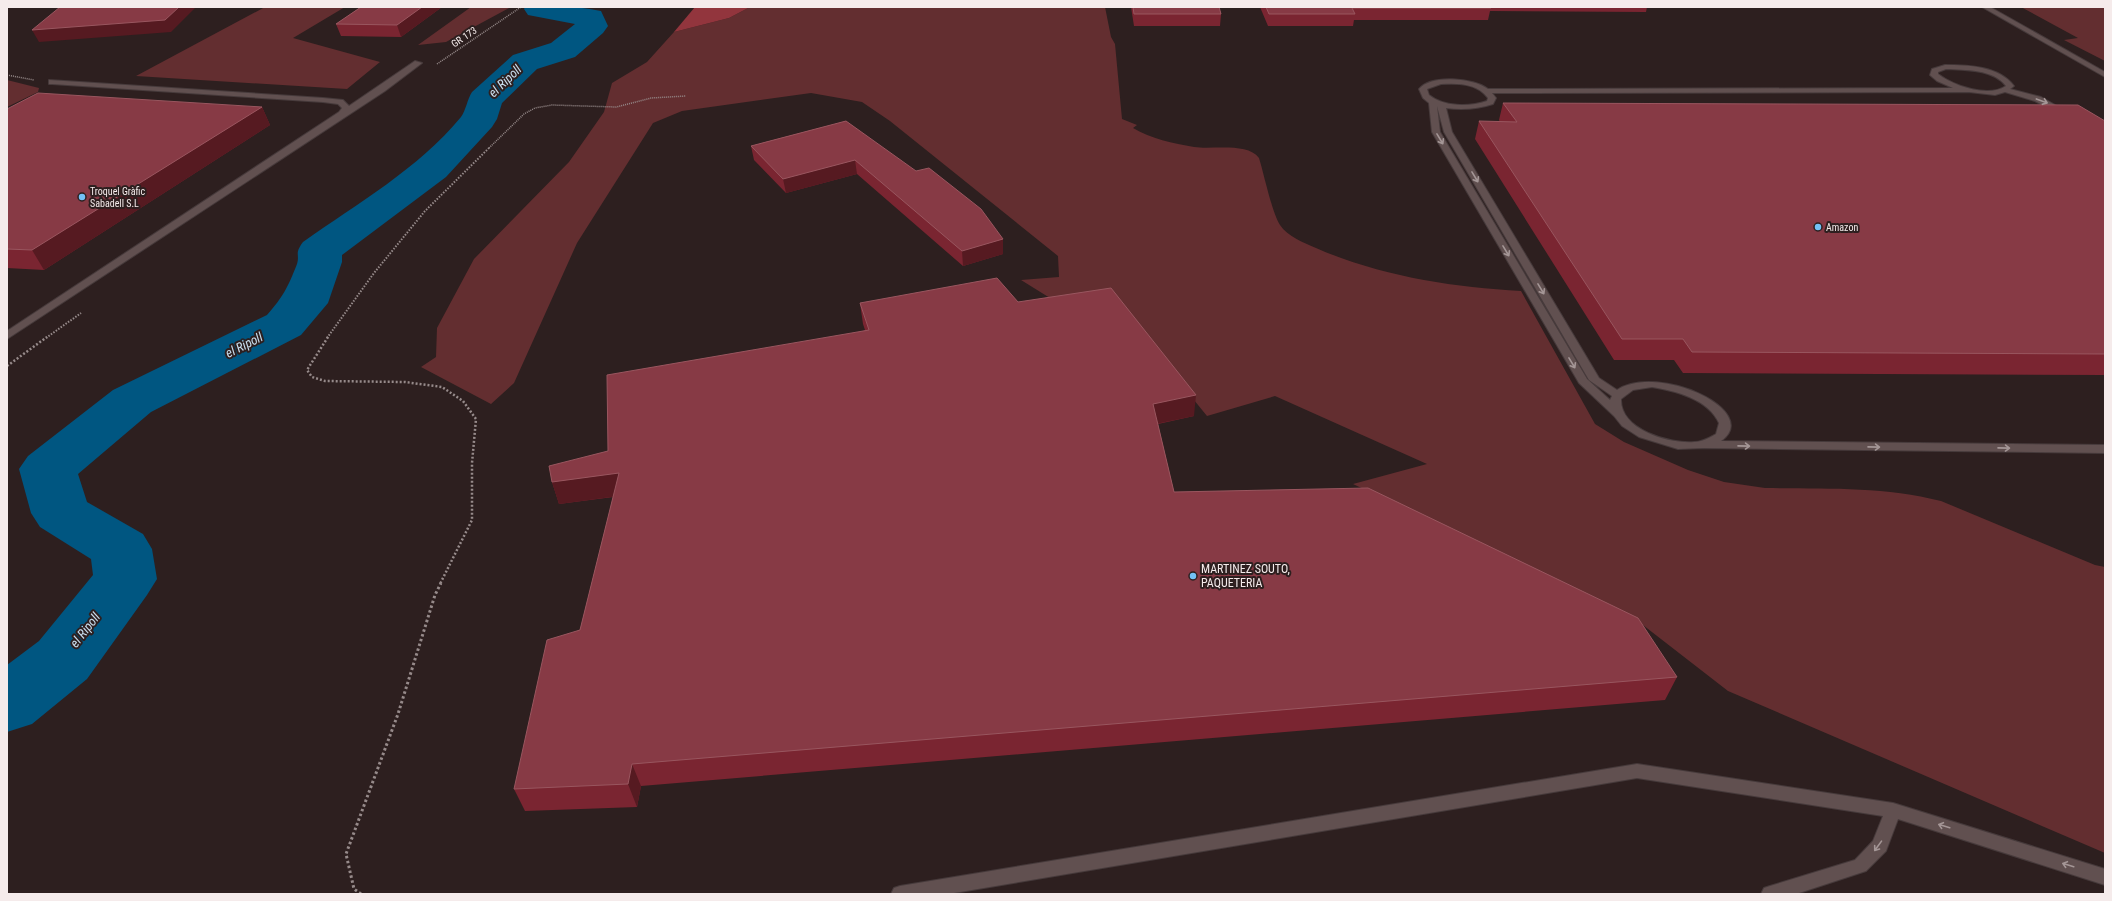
<svg xmlns="http://www.w3.org/2000/svg" width="2112" height="901" viewBox="0 0 2112 901" font-family="'Roboto Condensed',sans-serif">
	<style>
		.green { fill: #632e30 }
		.forest { fill: #92353d }
		.lines { fill: none; stroke-linecap: round; stroke-linejoin: round }
		.river { fill: #005681; fill-rule: evenodd }
		.lane-casing { stroke: #463a3b; stroke-width: 2 }
		.street-casing { stroke: #463a3b; stroke-width: 2 }
		.path-far3 { stroke: #968a8a; stroke-width: 1.5; stroke-dasharray: 1 1; stroke-linecap: butt }
		.path-far2 { stroke: #968a8a; stroke-width: 2; stroke-dasharray: 1.5 1.5; stroke-linecap: butt }
		.path-far1 { stroke: #968a8a; stroke-width: 2.5; stroke-dasharray: 2 2; stroke-linecap: butt }
		.path { stroke: #968a8a; stroke-width: 3; stroke-dasharray: 2.5 2.5; stroke-linecap: butt }
		.lane { fill: #615050; fill-rule: evenodd }
		.street { fill: #615050; fill-rule: evenodd }
		.wall { fill: #7a2531 }
		.shaded-wall { fill: #561a21 }
		.building { fill: #873a45; stroke: #99565f }
		.oneway { stroke: #a49696 }
		.poi-dot { fill: #73c1f6; stroke: #2d1f1f; stroke-width: 1.5 }
		.labels { text-anchor: middle; dominant-baseline: central; stroke-width: 4; stroke-linejoin: round; paint-order: stroke }
		.far-street-label { font-size: 10px; fill: #f5ebeb; stroke: #2d1f1f }
		.far-poi-label { font-size: 10px; fill: #f5ebeb; stroke: #2d1f1f; text-anchor: start }
		.poi-label { font-size: 12px; fill: #f5ebeb; stroke: #2d1f1f; text-anchor: start }
		.water-label { font-size: 13px; font-style: italic; fill: #cbe0f0; stroke: #2d1f1f }
	</style>
	<rect width="100%" height="100%" fill="#2d1f1f"/>
	<path class="green" d="M265,7H345L293,38L380,62L347,89L136,76Z
		M471,7H511L446,42L418,45Z
		M750,7H1105L1111,37L1115,44L1122,119L1137,125L1133,128C1151,139 1173,143 1194,147C1212,150 1247,142 1259,158C1264,174 1272,213 1280,225C1287,236 1304,243 1316,248C1380,276 1451,287 1521,291L1595,424L1624,442L1688,470L1724,482L1765,488C1824,489 1883,486 1941,501L2095,565L2105,567V853L1728,691L1630,615L1353,484L1427,464L1275,396L1207,416L1115,303L1050,298L1021,280L1059,277L1058,256L890,121L862,102L811,93L682,111L653,123L577,243L514,383L491,404L421,367L436,357L437,328L474,259L569,162L604,112L612,83L647,62L674,32L729,18Z
		M2021,7H2105V61L2064,40L2078,38Z
		M7,80L39,88L38,92L7,107Z"/>
	<path class="forest" d="M695,7H750L729,18L674,32Z"/>
	<g class="lines">
		<path class="river" d="M525,7C551,7 576,5 601,11L608,26L603,33L575,57L537,69L502,103L497,119L492,127L446,177L342,255V262L328,303L301,335L151,412L78,474L87,502L143,534L152,549L157,579L147,595L87,679L32,724L7,732V665L39,641L93,575L91,559L40,527L31,513L19,469L28,456L113,390L267,315C283,297 288,287 297,264C300,254 294,254 303,242C358,203 418,169 461,117C466,110 467,100 472,92L513,55L551,43L575,24L528,15L524,9Z"/>
		<defs>
			<path id="lane" d="M415,61L422,63L385,91L7,339V331L339,112L342,108L338,104L323,102L52,84H49V80L323,98L343,100L349,106Z
				M1945,65C1968,65 1999,66 2014,86L2010,89L2041,97L2069,113L2062,115L2035,101L2005,92L1995,95L1969,92L1492,93L1496,98L1493,104C1478,109 1462,110 1446,108L1452,132L1599,378L1617,390C1658,363 1763,411 1721,441L2105,445V453L1703,448L1678,449L1639,437L1622,426L1614,416L1579,383L1432,132L1429,103L1423,98L1419,89C1431,74 1474,78 1488,89L1953,88L1937,81L1930,75L1932,69ZM1946,69C1964,70 1994,69 2006,86C1988,98 1954,86 1938,74V72ZM1441,84C1458,83 1477,83 1488,98L1487,101C1469,107 1444,107 1429,95L1427,89ZM1437,106L1444,132L1589,380L1612,396L1610,400L1587,379L1440,132ZM1652,387C1676,391 1708,399 1719,423L1716,434C1709,438 1702,442 1694,442C1670,444 1620,430 1621,399L1633,390Z
				M1637,764L1893,803L2105,869V885L1898,819L1886,851L1866,871L1796,894H1761L1764,888L1770,886L1855,860L1873,841L1883,816L1637,778L948,894H891L894,888L900,886Z"/>
			<path id="street" d="M1982,7H1990L2105,72V77Z"/>
		</defs>
		<use href="#lane" class="lane-casing"/>
		<use href="#street" class="street-casing"/>
		<path class="path-far3" d="M437,64L521,7
			M7,75L34,80
			M489,148L524,114L535,108L552,105L616,107L651,98L686,96"/>
		<path class="path-far2" d="M46,338L81,313
			M327,338L374,273L425,211L490,147"/>
		<path class="path-far1" d="M328,337L307,370L312,377L325,381L405,382L442,387L463,401L476,419L472,463V520L440,584
			M7,366L47,337"/>
		<path class="path" d="M361,894L354,889L346,854L398,714L435,595L441,583"/>
		<use href="#lane" class="lane"/>
		<use href="#street" class="street"/>
	</g>
	<path class="wall" d="M361,7H442L401,37L341,36L336,24Z
		M1131,7H1219L1221,14L1220,26H1134Z
		M1260,7H1647L1646,12L1490,11L1488,20H1354L1353,26H1268Z
		M1503,103L2105,121V375L1683,373L1674,360H1614L1475,139L1479,121L1500,122L1499,120Z
		M262,107L270,125L44,270L7,268V109Z
		M846,121L1003,239V254L963,266L857,174L786,193L754,160L751,146Z
		M1018,302L1194,416L1158,424L1174,492L1677,677L1665,700L641,786L637,807L525,811L514,789L580,630L613,497L559,504L552,482L865,330L863,324L860,303Z"/>
	<path class="shaded-wall" d="M179,7H196L171,32L39,42L32,30Z
		M422,7H442L401,37L397,25Z
		M262,107L270,125L44,270L32,250Z
		M855,160L857,174L786,193L783,179Z
		M1003,239V254L963,266L962,251Z
		M1196,395L1194,416L1151,425L1153,404Z
		M619,473L626,495L559,504L552,482Z
		M632,764L641,786L637,807L628,784Z"/>
	<path class="building" d="M60,7H179L165,20L32,30Z
		M361,7H422L397,25L336,24Z
		M1133,7H1219L1221,14H1134Z
		M1266,7H1490L1491,8H1352L1355,14H1269Z
		M38,93L262,107L32,250L7,249V109Z
		M1503,103L2078,105L2105,121V354L1692,352L1683,339H1622L1479,121L1517,122Z
		M846,121L916,171L929,168L981,209L1003,239L962,251L855,160L783,179L751,146Z
		M997,278L1018,302L1111,288L1196,395L1153,404L1174,492L1368,488L1638,618L1677,677L632,764L628,784L514,789L547,640L580,630L619,473L552,482L549,466L608,451L607,375L869,330L860,303Z"/>
	<defs><path id="oneway-shaft" d="M-6 0H5M1.5-3L5.5 0L1.5 3" fill="none" stroke-width="1.6" stroke-linecap="round" stroke-linejoin="round"/></defs>
	<g class="oneway">
		<use href="#oneway-shaft" transform="translate(2042 101) rotate(20)"/>
		<use href="#oneway-shaft" transform="translate(1440 139) rotate(59)"/>
		<use href="#oneway-shaft" transform="translate(1475 177) rotate(59)"/>
		<use href="#oneway-shaft" transform="translate(1506 251) rotate(59)"/>
		<use href="#oneway-shaft" transform="translate(1541 289) rotate(59)"/>
		<use href="#oneway-shaft" transform="translate(1572 363) rotate(59)"/>
		<use href="#oneway-shaft" transform="translate(1744 446) rotate(1)"/>
		<use href="#oneway-shaft" transform="translate(1874 447) rotate(1)"/>
		<use href="#oneway-shaft" transform="translate(2004 448) rotate(1)"/>
		<use href="#oneway-shaft" transform="translate(1944 826) rotate(-163)"/>
		<use href="#oneway-shaft" transform="translate(1878 846) rotate(126)"/>
		<use href="#oneway-shaft" transform="translate(2068 865) rotate(-163)"/>
	</g>
	<g class="poi-dot">
		<circle cx="82" cy="197" r="4"/>
		<circle cx="1818" cy="227" r="4"/>
		<circle cx="1193" cy="576" r="4"/>
	</g>
	<g class="labels">
		<g class="far-street-label">
			<text transform="translate(464 37) rotate(-34)">GR 173</text>
		</g>
		<g class="far-poi-label">
			<text x="90" y="191">Troquel Gràfic<tspan x="90" dy="12">Sabadell S.L</tspan></text>
			<text x="1826" y="227">Amazon</text>
		</g>
		<g class="poi-label">
			<text x="1201" y="569">MARTINEZ SOUTO,<tspan x="1201" dy="14">PAQUETERIA</tspan></text>
		</g>
		<g class="water-label">
			<text transform="translate(505 81) rotate(-44)">el Ripoll</text>
			<text transform="translate(244 345) rotate(-27)">el Ripoll</text>
			<text transform="translate(85 630) rotate(-52)">el Ripoll</text>
		</g>
	</g>
	<rect width="2112" height="901" fill="none" stroke="#f5ebeb" stroke-width="16"/>
</svg>
